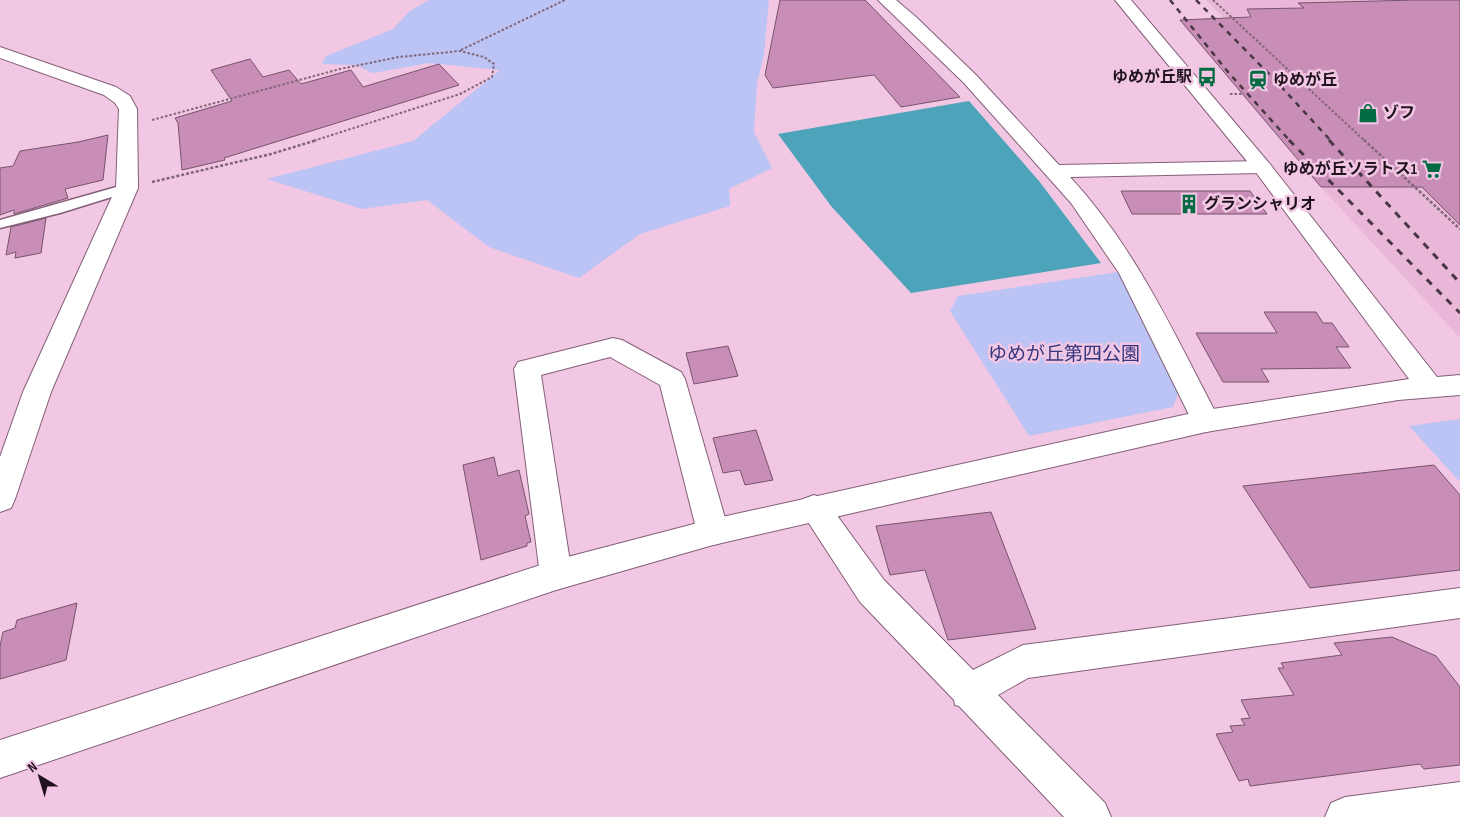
<svg xmlns="http://www.w3.org/2000/svg" width="1460" height="817" viewBox="0 0 1460 817" font-family="'Sofia Sans Condensed','Noto Sans JP',sans-serif">
	<style>
		.built { fill: #e9b8d9 }
		.green { fill: #bcc3f5 }
		.water { fill: #4ca3ba }
		.building { fill: #c98eb7; stroke: #77536c }
		.lines { fill: none; stroke-linecap: round; stroke-linejoin: round }
		.service-casing { stroke: #835f78; stroke-width: 3 }
		.minor-casing { stroke: #835f78; stroke-width: 2 }
		.tertiary-casing { stroke: #835f78; stroke-width: 2 }
		.path-far1 { stroke: #816678; stroke-width: 2; stroke-dasharray: 2.5 2; stroke-linecap: butt }
		.path { stroke: #816678; stroke-width: 2.5; stroke-dasharray: 3 2; stroke-linecap: butt }
		.service { fill: #fff; fill-rule: evenodd }
		.minor { fill: #fff; fill-rule: evenodd }
		.tertiary { fill: #fff; fill-rule: evenodd }
		.rail-far1 { stroke: #4a3744; stroke-width: 2.5; stroke-dasharray: 5.5 5.5; stroke-linecap: butt }
		.rail { stroke: #4a3744; stroke-width: 3; stroke-dasharray: 7 7; stroke-linecap: butt }
		.labels { text-anchor: middle; dominant-baseline: central; stroke-width: 5; stroke-linejoin: round; paint-order: stroke }
		.far-poi-label { font-size: 16px; font-weight: bold; fill: #21131d; stroke: #f1c7e3; text-anchor: start }
		.park-label { font-size: 19px; fill: #35367e; stroke: #f1c7e3 }
	</style>
	<rect width="100%" height="100%" fill="#f1c7e3"/>
	<path class="built" d="M1206,0H1460V338L1321,187L1387,186Z"/>
	<path class="green" d="M429,0H769L764,54L757,84L754,132L772,168L729,189L730,206L640,234L579,278L489,247L427,200L362,209L267,179L413,141L500,70L429,63L373,73L356,65L322,64L326,56L393,29L410,11Z
		M1118,272L1179,391L1173,407L1029,436L950,311L958,296Z
		M1460,419V482L1409,426Z"/>
	<path class="water" d="M969,101L1039,181L1101,263L911,293L831,206L778,134Z"/>
	<path class="building" d="M780,0H865L960,97L901,107L874,75L773,88L765,75Z
		M1416,0H1460V225L1422,187H1321L1180,20L1251,17L1247,9L1304,8L1298,3Z
		M250,59L263,77L289,70L301,84L351,70L363,87L439,64L459,85L224,158L225,160L182,170L178,123L175,118L232,101L211,70Z
		M108,135L103,180L65,189L68,198L14,214V210L0,215V168L13,166L20,151L78,142Z
		M1121,191H1250L1267,214H1132Z
		M46,218L41,253L15,258L16,252L6,255L11,227Z
		M1264,312H1316L1323,323H1332L1349,347H1336L1351,368L1261,369L1269,382H1223L1196,333H1277Z
		M728,346L738,376L694,384L686,353Z
		M756,430L773,480L745,485L740,470L723,473L713,438Z
		M494,457L498,476L519,470L529,514L525,516L531,542L527,543V546L481,560L463,465Z
		M1434,465L1460,495V570L1310,588L1243,486Z
		M991,512L1036,629L948,640L925,570L890,575L876,526Z
		M77,603L66,660L0,679V646L3,632L15,628L17,620Z
		M1392,637L1436,656L1460,687V765L1424,769L1420,764L1250,786L1248,779L1239,781L1216,734L1233,732L1230,726L1245,725L1241,719L1250,718L1241,700L1294,695L1278,668H1284L1281,663L1342,655L1334,643Z"/>
	<g class="lines">
		<defs>
			<path id="service" d="M127,184L131,185L133,188L131,191L60,213L0,228V220Z"/>
			<path id="minor" d="M878,0H896L916,17L976,75L1059,165L1262,161L1269,163L1272,167L1269,171L1262,173L1070,177C1136,248 1176,337 1220,421L1216,429L1206,432L1196,429L1119,273L1071,203L964,83Z
				M613,338L622,340L681,372L685,379L729,532L724,542L713,545L702,542L697,532L660,385L610,357L541,375L572,575L567,585L556,590L545,585L540,575L514,369L518,362Z
				M814,495L825,499L884,580L973,670L1023,645L1460,588V618L1028,678L998,695L1105,803L1111,817H1064L959,706L955,705L954,700L860,602L799,508L803,499Z
				M1460,782V817H1325L1331,803L1345,797Z"/>
			<path id="tertiary" d="M1115,0H1131L1269,163L1437,377L1460,375V395L1398,400L1206,432L713,545L556,590L0,778V740L556,560L713,519L1206,410L1409,379L1255,171Z
				M0,47L116,87L130,96L137,109L138,188L51,392L15,499L11,508L0,512V457L23,392L116,188L119,109L115,103L104,95L0,58Z"/>
		</defs>
		<use href="#service" class="service-casing"/>
		<use href="#minor" class="minor-casing"/>
		<use href="#tertiary" class="tertiary-casing"/>
		<path class="path-far1" d="M1213,0L1365,141
			M461,50L565,0
			M1230,94H1242
			M152,120L340,69L399,57L460,51L484,57L494,64L492,77L460,94L313,141"/>
		<path class="path" d="M1364,140L1460,229
			M152,182L271,154L317,140"/>
		<use href="#service" class="service"/>
		<use href="#minor" class="minor"/>
		<use href="#tertiary" class="tertiary"/>
		<path class="rail-far1" d="M1170,0L1228,72L1290,141
			M1196,0L1276,81L1331,141"/>
		<path class="rail" d="M1289,140L1460,313
			M1329,140L1460,283"/>
	</g>
	<defs>
		<symbol id="bus-bare" viewBox="-9 -9 18 18"><path d="M-5-6H5V4H4V6H2V4H-2V6H-4V4H-5ZM-3.5-4V0h7V-4ZM-3.5 1.2v1.5H-2V1.2ZM2 1.2v1.5H3.5V1.2Z" fill="#026b42" stroke="#f1c7e3" stroke-width="2.5" paint-order="stroke"/></symbol>
		<symbol id="station-bare" viewBox="-9 -9 18 18"><path d="M-3-6H3Q5-6 5-4V2Q5 4 3 4L4.5 6H3L1.5 4h-3L-3 6H-4.5L-3 4Q-5 4-5 2V-4Q-5-6-3-6ZM-3.5-4v3h7v-3ZM-3.5 1v1.5H-2V1ZM2 1v1.5H3.5V1Z" fill="#026b42" stroke="#f1c7e3" stroke-width="2.5" paint-order="stroke"/></symbol>
		<symbol id="shop-bare" viewBox="-9 -9 18 18"><path d="M-5-2.5h2.3a2.7 3.5 0 0 1 5.4 0H5L5.5 6h-11ZM-1.5-2.5h3a1.5 2.3 0 0 0-3 0Z" fill="#026b42" stroke="#f1c7e3" stroke-width="2.5" paint-order="stroke"/></symbol>
		<symbol id="supermarket-bare" viewBox="-9 -9 18 18"><path d="M-6-5.5h2.5l.6 2H6L4.5 2H-2.5L-4.4-4H-6ZM-1.5 3.2a1.3 1.3 0 1 0 .1 0ZM3 3.2a1.3 1.3 0 1 0 .1 0Z" fill="#026b42" stroke="#f1c7e3" stroke-width="2.5" paint-order="stroke"/></symbol>
		<symbol id="building-bare" viewBox="-9 -9 18 18"><path d="M-4-6H4V6H1V3H-1V6H-4ZM-2.5-4.3h1.7v1.8h-1.7ZM.8-4.3h1.7v1.8H.8ZM-2.5-1h1.7V.8h-1.7ZM.8-1h1.7V.8H.8Z" fill="#026b42" stroke="#f1c7e3" stroke-width="2.5" paint-order="stroke"/></symbol>
	</defs>
	<g fill-rule="evenodd">
		<use href="#bus-bare" x="1193" y="63" width="28" height="28"/>
		<use href="#station-bare" x="1244" y="66" width="28" height="28"/>
		<use href="#shop-bare" x="1354" y="99" width="28" height="28"/>
		<use href="#supermarket-bare" x="1418" y="155" width="28" height="28"/>
		<use href="#building-bare" x="1175" y="190" width="28" height="28"/>
	</g>
	<g class="labels">
		<g class="far-poi-label">
			<text x="1192" y="77" text-anchor="end">ゆめが丘駅</text>
			<text x="1273" y="80">ゆめが丘</text>
			<text x="1383" y="113">ゾフ</text>
			<text x="1417" y="169" text-anchor="end">ゆめが丘ソラトス1</text>
			<text x="1204" y="204">グランシャリオ</text>
		</g>
		<g class="park-label">
			<text x="1064" y="354">ゆめが丘第四公園</text>
		</g>
	</g>
	<g transform="translate(40 777) rotate(322)" stroke="#f1c7e3" stroke-width="4" paint-order="stroke">
	<path d="M0-4L9 19L0 12L-9 19Z" fill="#21131d"/>
	<text y="-8" font-size="14" font-weight="bold" text-anchor="middle" fill="#21131d">N</text>
	</g>
</svg>
